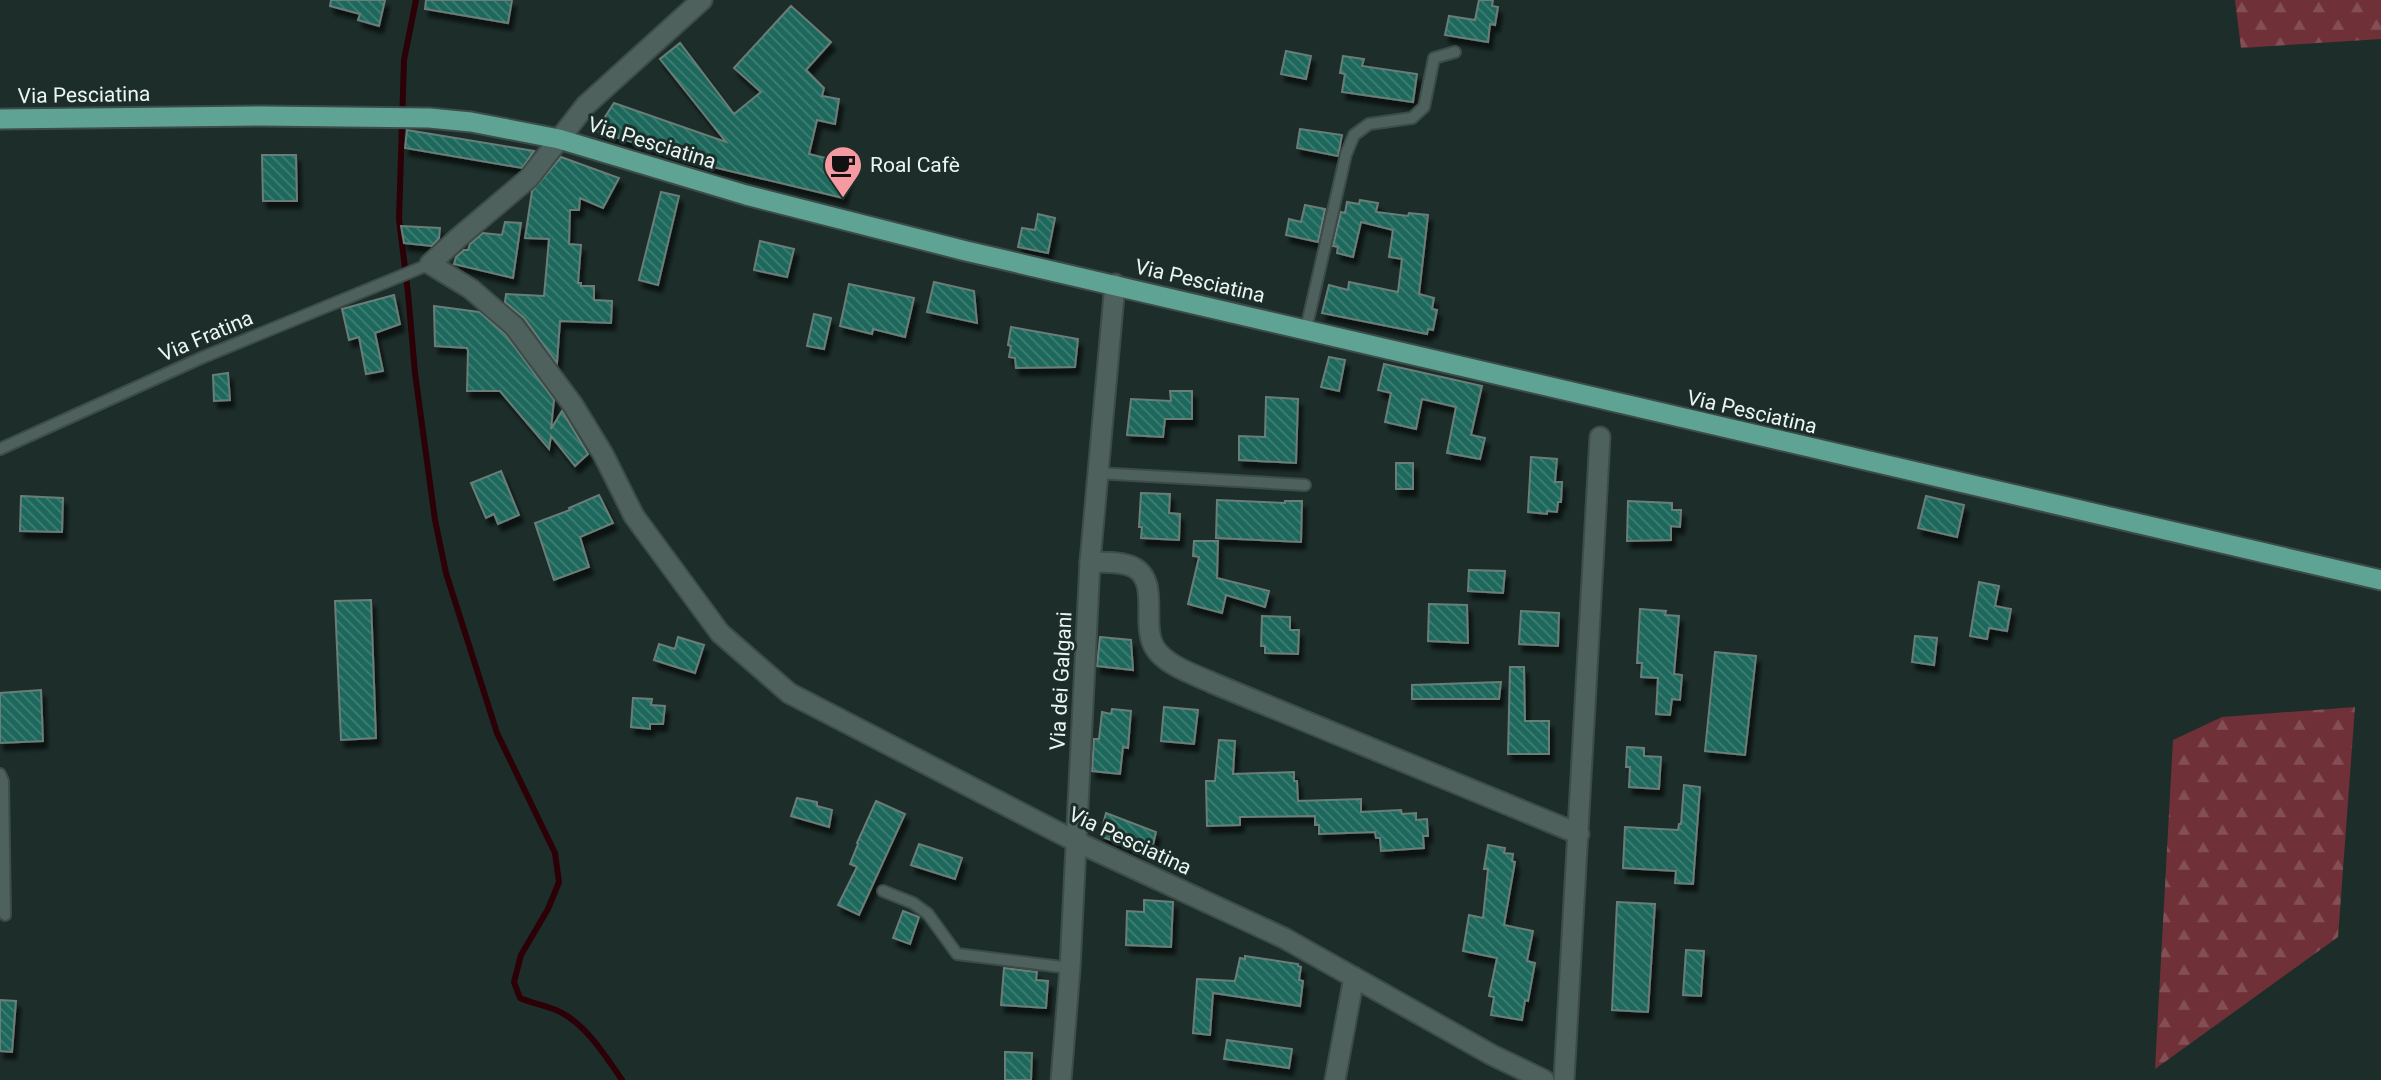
<svg xmlns="http://www.w3.org/2000/svg" width="2381" height="1080" viewBox="0 0 2381 1080" font-family="Roboto,sans-serif">
	<style>
		.forest { fill: url(#forest-firs) }
		.lines { fill: none; stroke-linecap: round; stroke-linejoin: round }
		.stream { stroke: #2c0007; stroke-width: 6 }
		.building { fill: url(#building-back-hatch); stroke: #6a7d78; stroke-width: 2; filter: url(#shadow) }
		.service-casing { stroke: #3d4c48; stroke-width: 14 }
		.minor-casing { stroke: #3d4c48; stroke-width: 23 }
		.tertiary-casing { stroke: #3d4c48; stroke-width: 23 }
		.primary-casing { stroke: #3d4c48; stroke-width: 23 }
		.service { stroke: #4e615c; stroke-width: 10 }
		.minor { stroke: #4e615c; stroke-width: 19 }
		.tertiary { stroke: #4e615c; stroke-width: 19 }
		.primary { stroke: #5fa394; stroke-width: 19 }
		.labels { text-anchor: middle; dominant-baseline: central; stroke-width: 6; stroke-linejoin: round; paint-order: stroke }
		.street-label { font-size: 21px; fill: #ebf5f2; stroke: #1d2e2a }
		.poi-label { font-size: 21px; fill: #ebf5f2; stroke: #1d2e2a; text-anchor: start }
	</style>
	<defs>
		<pattern id="forest-firs" width="22" height="20" patternUnits="userSpaceOnUse" patternTransform="scale(1.75)"><rect width="22" height="20" fill="#6f3037"/><path d="M5 1l3.5 6h-7zM16 11l3.5 6h-7z" fill="#844f54"/></pattern>
		<pattern id="building-back-hatch" width="6" height="6" patternUnits="userSpaceOnUse" patternTransform="scale(1.75)"><rect width="6" height="6" fill="#1f685b"/><path d="M-1 5l2 2M0 0l6 6M5-1l2 2" fill="none" stroke="#407e73"/></pattern>
		<filter id="shadow"><feDropShadow dx="4" dy="7" stdDeviation="2" flood-color="#0009"/></filter>
	</defs>
	<rect width="100%" height="100%" fill="#1d2e2a"/>
	<path class="forest" d="M2235,0H2381V39L2241,48Z
		M2355,707L2338,937L2155,1069L2173,740L2222,717Z"/>
	<g class="lines">
		<path class="stream" d="M416,0L404,60L399,219L408,293L415,373L435,520L446,573L497,733L555,853L559,882L548,909L521,955L514,982L520,998C533,1004 550,1006 562,1013C587,1026 607,1058 622,1080"/>
	</g>
	<path class="building" d="M331,0H385L379,26L358,20L360,14L330,6Z
		M426,0H512L508,23L425,9Z
		M1479,0H1493L1492,6L1498,7L1495,25L1490,24L1488,42L1445,35L1449,16L1475,20Z
		M791,6L831,42L806,70L824,88L822,96L839,99L835,124L817,120L809,154L838,161L836,167L849,170L843,198L709,166L596,131L614,103L726,142L660,59L680,43L734,114L761,92L734,68Z
		M1286,51L1311,56L1306,79L1281,74Z
		M1343,56L1364,59L1362,66L1417,74L1413,102L1342,92L1345,74L1340,73Z
		M1300,129L1342,135L1338,156L1297,148Z
		M407,130L534,151L522,168L405,148Z
		M262,155H296L297,201H263Z
		M561,157L619,178L603,208L580,198L579,210H570L569,244L581,245L578,283H581V286H594V300L612,301L611,323L560,321L557,363L524,318L505,302L506,294L544,296L549,239L525,238L532,191Z
		M661,192L679,196L658,285L639,280Z
		M1360,200L1378,203L1376,212L1408,216L1409,213L1428,215L1419,294L1434,298L1432,309L1437,310L1433,330L1428,329L1427,334L1322,313L1329,285L1348,290L1349,282L1398,292L1402,259L1389,257L1393,230L1361,222L1353,257L1337,253L1338,247L1333,246L1341,212L1345,213L1347,202L1359,204Z
		M1305,205L1325,209L1318,242L1286,235L1289,219L1301,222Z
		M1038,214L1055,218L1048,253L1018,247L1022,228L1035,230Z
		M505,222L521,223L513,278L454,264L456,257L464,250H468L470,244L483,233L502,235Z
		M401,226L440,228L439,238L432,246L404,243Z
		M760,241L794,249L787,277L754,270Z
		M934,282L974,291L977,323L927,312Z
		M849,284L914,298L905,337L873,329L872,334L840,326Z
		M394,295L400,324L375,333L383,371L366,374L359,337L349,340L342,309Z
		M434,306L479,312L505,334L554,400L551,429L562,411L588,454L575,466L551,436L549,449L500,391H467L468,351L467,348L435,346Z
		M814,314L831,318L824,349L807,346Z
		M1011,327L1078,339L1075,367L1016,368L1015,358L1009,357L1011,346L1008,345Z
		M1329,357L1345,360L1339,391L1321,387Z
		M1384,364L1482,386L1471,435L1485,438L1480,459L1447,453L1456,407L1422,399L1416,429L1385,422L1391,393L1378,390Z
		M228,373L230,400L214,401L213,375Z
		M1170,391H1192V419H1165L1163,437L1127,435L1131,399L1171,401Z
		M1266,397L1298,399L1296,463L1239,460V436L1265,437Z
		M1531,457L1557,459L1555,482H1562L1561,502H1558L1557,512L1547,511V514L1528,512Z
		M1396,463H1413V489H1396Z
		M501,471L519,515L498,524L494,514L486,518L471,483Z
		M1141,493L1170,494L1169,513L1180,514L1179,540L1141,538L1142,527H1139Z
		M599,495L613,523L580,537L589,567L554,580L535,523L570,510L569,508Z
		M21,496L63,498L62,532L20,531Z
		M1926,496L1964,505L1957,537L1918,528Z
		M1217,500L1285,503V501H1302L1301,542L1216,538Z
		M1628,501L1672,503V510H1681L1680,527L1671,526V540L1627,541Z
		M1194,541H1218L1217,578L1269,591L1265,607L1226,595L1222,613L1188,604L1199,557L1193,556Z
		M1469,570L1505,571L1503,593L1468,591Z
		M1979,582L1999,586L1995,606L2011,609L2007,631L1989,628L1987,639L1970,636Z
		M371,600L376,738L341,740L335,601Z
		M1429,604L1467,605L1468,643L1428,641Z
		M1640,609L1666,611L1665,615L1679,616L1674,674L1682,675L1680,700L1672,699L1670,715L1656,714L1658,678L1641,677L1642,663H1637Z
		M1521,611L1559,613L1558,646L1519,644Z
		M1262,616L1290,617V630H1299L1298,654L1265,653V646H1261Z
		M1915,636L1937,638L1934,665L1912,662Z
		M678,637L704,645L695,673L654,660L659,644L675,649Z
		M1100,637L1131,640L1133,670L1097,666Z
		M1715,652L1756,656L1745,755L1705,751Z
		M1510,667H1524L1525,721H1549V754H1508Z
		M1501,682L1499,699H1412V685Z
		M41,690L43,741L0,743V693Z
		M633,698L652,699L651,705L665,706L663,724H650V729L631,727Z
		M1164,707L1198,710L1194,744L1161,741Z
		M1112,709L1131,711L1128,748L1123,747L1120,774L1092,771L1094,739H1099L1102,712L1111,714Z
		M1219,740L1235,741L1233,774L1294,772V781H1297L1298,801L1361,799V812L1401,810L1402,814L1416,813V820L1427,819L1428,836H1423L1424,848L1381,851L1380,838H1376L1375,832L1319,834V825H1315V816L1240,817V825L1207,826L1206,781H1215Z
		M1627,747L1644,748V756L1661,757L1659,789L1629,787L1630,767H1626Z
		M1684,785L1700,787L1693,884L1675,883L1676,871L1623,868L1625,827L1678,830L1679,824H1681Z
		M797,798L817,802V806L832,810L829,827L791,816Z
		M876,801L905,814L859,915L838,905L857,867L850,864L858,844L857,843Z
		M1106,813L1156,832L1152,849L1142,846L1141,851L1100,836Z
		M919,844L962,858L955,879L911,865Z
		M1488,845L1505,848L1504,853L1513,854L1512,861L1515,862L1504,925L1533,931L1527,961L1535,963L1528,1001L1525,1000L1522,1020L1491,1015L1494,997L1489,996L1497,958L1463,951L1469,915L1483,918L1488,869H1484Z
		M1144,900L1173,902L1171,947L1126,945L1127,911L1144,912Z
		M1617,902L1655,904L1648,1012L1612,1010Z
		M903,911L919,917L910,944L893,938Z
		M1686,950L1704,951L1701,996L1683,995Z
		M1245,956L1298,964V966L1301,967L1299,980L1303,981L1300,1006L1213,993L1210,1035L1193,1033L1197,979L1235,981L1240,958L1245,959Z
		M1004,968L1037,972L1036,980L1048,981L1046,1008L1001,1005Z
		M0,1000L16,1001L12,1052L0,1051Z
		M1227,1040L1292,1049L1289,1068L1224,1059Z
		M1005,1052L1032,1053L1031,1080H1005Z"/>
	<g class="lines">
		<defs>
			<path id="service" d="M1306,329L1346,154L1354,135L1369,124L1412,118L1424,107L1434,58L1455,52
				M0,449L201,358L430,264
				M1096,473L1305,485
				M0,774L3,781L5,915
				M883,891L913,903L928,914L957,954L1070,968"/>
			<path id="minor" d="M702,0L586,105L529,178L458,238L430,264L471,289L514,326L573,405L603,454L634,516L720,633L789,693L1077,842L1284,938L1492,1055L1544,1080
				M1090,562C1103,563 1121,561 1133,567C1161,581 1140,625 1155,648C1166,666 1196,675 1215,684L1579,834
				M1335,1080L1354,977
				M1564,1080L1600,437"/>
			<path id="tertiary" d="M1061,1080L1070,968L1090,562L1115,284"/>
			<path id="primary" d="M0,119L262,116L429,118L471,122L559,139L746,195L966,251L2381,580"/>
		</defs>
		<use href="#service" class="service-casing"/>
		<use href="#minor" class="minor-casing"/>
		<use href="#tertiary" class="tertiary-casing"/>
		<use href="#primary" class="primary-casing"/>
		<use href="#service" class="service"/>
		<use href="#minor" class="minor"/>
		<use href="#tertiary" class="tertiary"/>
		<use href="#primary" class="primary"/>
	</g>
	<defs>
		<symbol id="cafe-pin" viewBox="-11 -11 22 30"><path d="M0 17L-7.5 6A9.5 9.5 0 1 1 7.5 6Z" fill="#f49aa0" stroke="#1d2e2a"/><path d="M-5.5-4.5H6V0H3Q3 3.5 0 3.5H-2.5Q-5.5 3.5-5.5 0ZM3-3.2v2h1.7v-2ZM-6 4.5H4V6H-6Z" fill="#111"/></symbol>
	</defs>
	<g fill-rule="evenodd">
		<use href="#cafe-pin" x="821" y="143" width="44" height="60"/>
	</g>
	<g class="labels">
		<g class="street-label">
			<text transform="translate(84 95) rotate(-1)">Via Pesciatina</text>
			<text transform="translate(652 143) rotate(17)">Via Pesciatina</text>
			<text transform="translate(1200 281) rotate(13)">Via Pesciatina</text>
			<text transform="translate(206 336) rotate(-23)">Via Fratina</text>
			<text transform="translate(1752 412) rotate(13)">Via Pesciatina</text>
			<text transform="translate(1061 681) rotate(-87)">Via dei Galgani</text>
			<text transform="translate(1130 841) rotate(25)">Via Pesciatina</text>
		</g>
		<g class="poi-label">
			<text x="870" y="165">Roal Cafè</text>
		</g>
	</g>
</svg>
